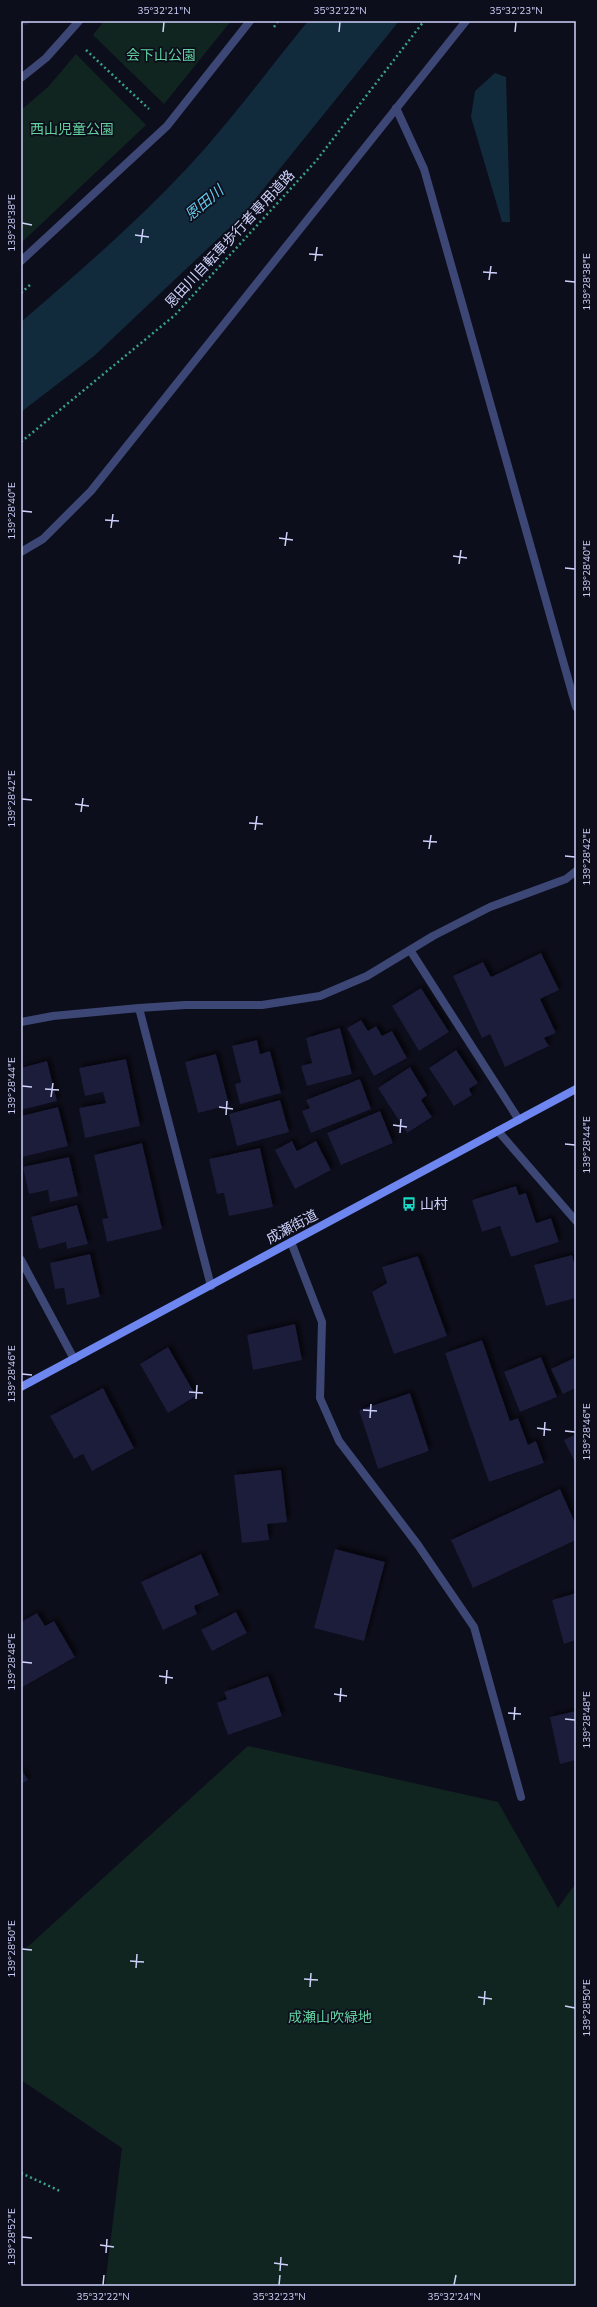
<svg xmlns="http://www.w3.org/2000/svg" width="597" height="2307" viewBox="0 0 597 2307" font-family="'Nunito Sans','Noto Sans JP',sans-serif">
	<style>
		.green { fill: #112520 }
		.water { fill: #112b3c }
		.building { fill: #1b1b3a; filter: url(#shadow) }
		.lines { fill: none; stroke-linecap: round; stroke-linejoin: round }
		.path { stroke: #39a286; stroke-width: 2.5; stroke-dasharray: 2 3; stroke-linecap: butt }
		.service { stroke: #3d4776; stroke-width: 8 }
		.minor { stroke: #3d4776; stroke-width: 8 }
		.tertiary { stroke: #3d4776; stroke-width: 8 }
		.secondary { stroke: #6e86f0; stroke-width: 8 }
		.ticks { fill: none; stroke: #cdd1fa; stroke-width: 1.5 }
		.labels { text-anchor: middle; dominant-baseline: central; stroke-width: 3.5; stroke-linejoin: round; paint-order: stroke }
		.park-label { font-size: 14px; fill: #62d19e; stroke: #0d0e1b }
		.street-label { font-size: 14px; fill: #cdd1fa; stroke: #0d0e1b }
		.poi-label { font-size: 14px; fill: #cdd1fa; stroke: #0d0e1b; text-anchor: start }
		.water-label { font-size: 15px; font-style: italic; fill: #66ccef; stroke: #0d0e1b }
		.neatline { fill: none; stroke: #cdd1fa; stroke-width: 1.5 }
		.ticks-label { font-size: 10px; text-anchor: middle; fill: #cdd1fa }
	</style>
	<defs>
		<filter id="shadow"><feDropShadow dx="3.5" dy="-3.5" stdDeviation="2" flood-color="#0009"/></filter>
	</defs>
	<rect width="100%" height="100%" fill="#0d0e1b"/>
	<path class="green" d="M104,21H231L164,104L93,35Z
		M76,54L146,125L21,243V110L48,87Z
		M248,1746L498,1802L558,1908L576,1883V2286H105L122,2148L21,2080V1953Z"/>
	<path class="water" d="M308,21H399L241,217L94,356L21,412V322C79,272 138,221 190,165C232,119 269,69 308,21Z
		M495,73L506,77L510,222H502L471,117L475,91Z"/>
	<path class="building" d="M21,21H31L27,25L21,24Z
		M541,953L559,990L540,999L556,1033L544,1038L549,1046L505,1067L490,1034L482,1038L453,976L483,962L491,977Z
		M421,988L449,1032L419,1051L392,1006Z
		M361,1020L368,1031L376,1026L382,1036L392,1031L407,1058L374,1076L347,1028Z
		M340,1028L352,1074L307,1086L301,1066L312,1063L306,1038Z
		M257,1040L260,1054L270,1051L281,1093L240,1104L235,1084L241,1082L232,1046Z
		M456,1050L478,1083L469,1089L472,1095L454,1106L429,1068Z
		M216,1054L229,1105L198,1113L185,1062Z
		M126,1059L140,1126L85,1138L79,1108L106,1103L103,1092L85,1096L79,1068Z
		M47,1061L57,1101L21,1110V1068Z
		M410,1067L427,1095L421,1100L432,1117L407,1133L378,1088Z
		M360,1079L371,1109L311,1133L302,1111L310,1108L306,1100Z
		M280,1100L289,1132L237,1146L229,1114Z
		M58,1107L68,1146L22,1157L21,1116Z
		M380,1111L393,1143L341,1165L327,1133Z
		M292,1141L297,1151L316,1141L331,1170L295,1189L275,1150Z
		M142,1143L162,1229L107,1242L102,1219L108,1218L94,1155Z
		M260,1148L273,1207L229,1216L224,1193L217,1194L209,1159Z
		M69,1157L78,1196L50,1202L48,1190L29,1194L23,1167Z
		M516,1186L519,1195L526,1193L536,1223L551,1218L559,1242L511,1257L500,1226L482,1232L472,1200Z
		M77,1205L88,1244L67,1249L66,1242L39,1249L31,1217Z
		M90,1254L100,1297L67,1305L64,1288L55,1289L50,1263Z
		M572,1255L576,1270V1298L546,1306L534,1265Z
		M418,1256L447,1336L394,1354L372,1292L387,1283L382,1267Z
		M295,1324L302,1360L253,1370L247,1335Z
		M482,1340L510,1421L518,1418L528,1445L536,1441L544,1463L489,1482L445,1353Z
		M168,1347L196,1396L168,1413L140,1364Z
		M541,1357L557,1397L520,1412L504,1372Z
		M576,1357V1388L563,1394L551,1369Z
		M103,1388L134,1448L92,1471L83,1454L74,1459L50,1416Z
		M410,1393L429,1451L378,1469L359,1410Z
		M576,1434V1464L564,1440Z
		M281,1470L287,1522L267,1524L269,1540L242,1543L234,1475Z
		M560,1489L576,1525V1540L473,1588L451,1540Z
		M335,1549L385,1562L364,1641L314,1628Z
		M201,1554L219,1595L194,1606L197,1614L163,1630L141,1582Z
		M576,1593V1640L564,1644L552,1600Z
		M236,1612L247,1633L212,1651L201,1630Z
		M37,1613L45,1626L54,1621L75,1657L21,1688V1622Z
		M268,1676L282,1716L228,1735L217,1703L227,1699L224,1692Z
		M576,1711V1760L560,1764L550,1717Z
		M21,1769L28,1780L21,1784Z"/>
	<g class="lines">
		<path class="path" d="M274,27L278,21
			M86,50L149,109
			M21,293L31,284
			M21,442L175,315L316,161L424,21
			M21,2173L60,2191"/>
		<path class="service" d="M410,950L519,1120"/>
		<path class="minor" d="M396,108L424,169L576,707
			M21,261L167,126L250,21
			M139,1008L211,1286
			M21,1022L53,1016L139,1008L185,1005H262L320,996L367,976L433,936L490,907L566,879L576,871
			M498,1131L576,1221
			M291,1242L322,1322L320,1398L339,1441L418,1545L474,1627L521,1797
			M21,1260L74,1359"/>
		<path class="tertiary" d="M21,78L46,58L79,21
			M21,552L43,539L91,491L466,21"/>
		<path class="secondary" d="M21,1387L576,1089"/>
	</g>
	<path class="ticks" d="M163,32L164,22M339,32L340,22M515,32L516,22M22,223L32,225M135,235L149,237M141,243L143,229M309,254L323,255M315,261L317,247M483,272L497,273M489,280L491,266M565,281L575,282M22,511L32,512M105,520L119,521M111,528L113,514M279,538L293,540M285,546L287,532M453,556L467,558M459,564L461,550M565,568L575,569M22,799L32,800M75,804L89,806M81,812L83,798M249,823L263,824M255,830L257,816M423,841L437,842M429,849L431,835M565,856L575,857M22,1086L32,1087M45,1089L59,1090M51,1097L53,1083M219,1107L233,1109M226,1115L227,1101M393,1125L407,1127M400,1133L401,1119M565,1144L575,1145M22,1374L32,1375M189,1392L203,1393M196,1399L197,1385M363,1410L377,1411M370,1418L371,1404M537,1428L551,1430M565,1431L575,1432M544,1436L545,1422M22,1662L32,1663M159,1676L173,1678M166,1684L167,1670M334,1694L347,1696M340,1702L341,1688M508,1713L521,1714M565,1719L575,1720M514,1720L515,1707M22,1949L32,1950M130,1961L144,1962M136,1968L137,1954M304,1979L318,1980M310,1987L311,1973M478,1997L492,1999M484,2005L485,1991M565,2006L575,2008M22,2237L32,2238M100,2245L114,2247M106,2253L107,2239M274,2263L288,2265M280,2271L281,2257M103,2285L104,2275M279,2285L280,2275M454,2285L456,2275"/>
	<defs>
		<symbol id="bus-bare" viewBox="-9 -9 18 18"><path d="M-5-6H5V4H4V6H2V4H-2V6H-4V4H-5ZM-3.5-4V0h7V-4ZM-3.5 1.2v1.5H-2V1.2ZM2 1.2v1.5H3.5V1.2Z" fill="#17dcc6" stroke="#0d0e1b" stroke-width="2.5" paint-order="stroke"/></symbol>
	</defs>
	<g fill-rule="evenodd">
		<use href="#bus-bare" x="399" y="1194" width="20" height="20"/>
	</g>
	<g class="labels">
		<g class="park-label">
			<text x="161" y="55">会下山公園</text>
			<text x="72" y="129">西山児童公園</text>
			<text x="330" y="2017">成瀬山吹緑地</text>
		</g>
		<g class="street-label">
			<text transform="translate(230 239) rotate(-47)">恩田川自転車歩行者専用道路</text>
			<text transform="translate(292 1227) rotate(-28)">成瀬街道</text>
		</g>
		<g class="poi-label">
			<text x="420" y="1204">山村</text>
		</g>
		<g class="water-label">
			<text transform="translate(204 203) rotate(-40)">恩田川</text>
		</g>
	</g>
	<rect width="597" height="2307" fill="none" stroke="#0d0e1b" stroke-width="44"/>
	<rect x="22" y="22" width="553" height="2263" class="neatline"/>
	<g class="ticks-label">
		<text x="164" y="14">35°32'21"N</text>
		<text x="340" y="14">35°32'22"N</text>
		<text x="516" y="14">35°32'23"N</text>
		<text transform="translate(11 223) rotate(-90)" y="4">139°28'38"E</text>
		<text transform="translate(586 282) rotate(-90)" y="4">139°28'38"E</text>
		<text transform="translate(11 511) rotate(-90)" y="4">139°28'40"E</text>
		<text transform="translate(586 569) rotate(-90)" y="4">139°28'40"E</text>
		<text transform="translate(11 799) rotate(-90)" y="4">139°28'42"E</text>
		<text transform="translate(586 857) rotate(-90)" y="4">139°28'42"E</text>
		<text transform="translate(11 1086) rotate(-90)" y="4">139°28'44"E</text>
		<text transform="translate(586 1145) rotate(-90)" y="4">139°28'44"E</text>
		<text transform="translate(11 1374) rotate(-90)" y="4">139°28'46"E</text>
		<text transform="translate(586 1432) rotate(-90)" y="4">139°28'46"E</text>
		<text transform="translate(11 1662) rotate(-90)" y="4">139°28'48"E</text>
		<text transform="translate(586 1720) rotate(-90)" y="4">139°28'48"E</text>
		<text transform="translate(11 1949) rotate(-90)" y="4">139°28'50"E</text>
		<text transform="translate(586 2008) rotate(-90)" y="4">139°28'50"E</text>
		<text transform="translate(11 2237) rotate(-90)" y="4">139°28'52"E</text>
		<text x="103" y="2300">35°32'22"N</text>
		<text x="279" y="2300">35°32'23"N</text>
		<text x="454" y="2300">35°32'24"N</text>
	</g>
</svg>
